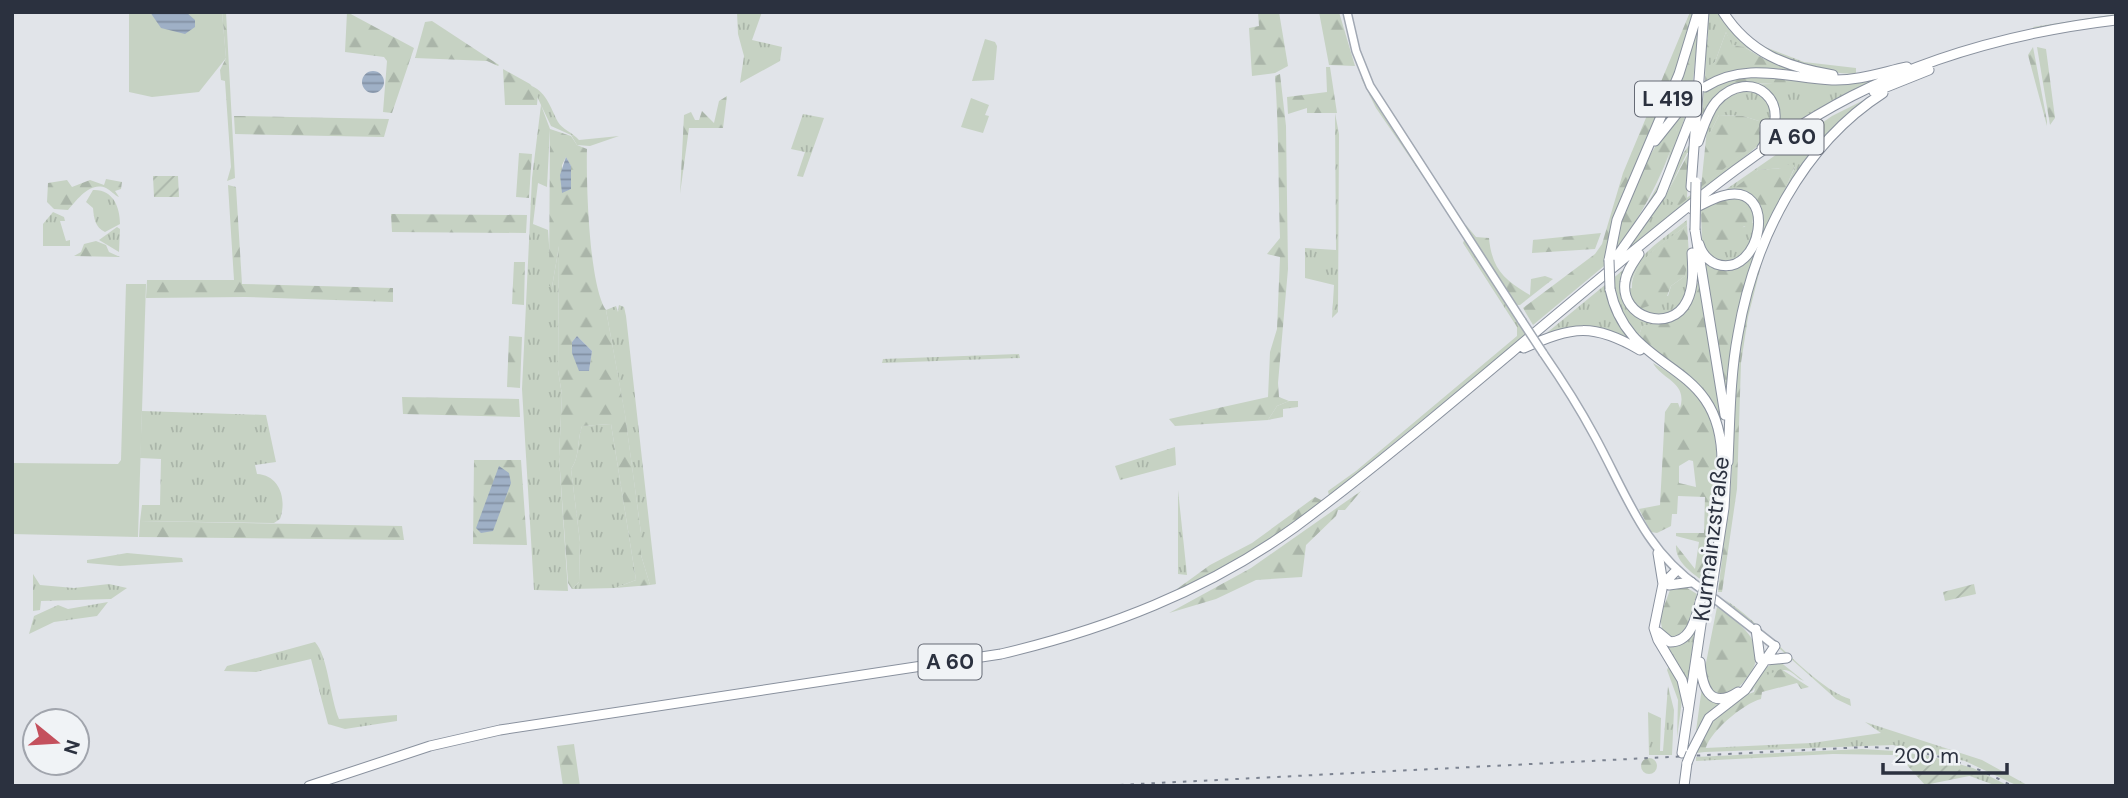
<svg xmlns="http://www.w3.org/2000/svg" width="2128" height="798" viewBox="0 0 2128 798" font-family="'DM Sans',sans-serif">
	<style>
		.grass { fill: url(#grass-tufts) }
		.forest { fill: url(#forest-firs); fill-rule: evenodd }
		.park { fill: #c6d2c3 }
		.garden { fill: url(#garden-furrows) }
		.water { fill: url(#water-rules) }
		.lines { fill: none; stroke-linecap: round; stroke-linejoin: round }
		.major-casing { stroke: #a1a8b3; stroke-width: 10 }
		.highway-casing { stroke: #89919e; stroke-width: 11 }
		.major { stroke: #fff; stroke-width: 7 }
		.highway { stroke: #fff; stroke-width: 9 }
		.rail { stroke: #7c8391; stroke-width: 2; stroke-dasharray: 3.5 7; stroke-linecap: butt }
		.major-bridge-casing { stroke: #a1a8b3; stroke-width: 10; stroke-linecap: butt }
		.highway-bridge-casing { stroke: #89919e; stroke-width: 11; stroke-linecap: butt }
		.major-bridge { stroke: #fff; stroke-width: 7 }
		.highway-bridge { stroke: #fff; stroke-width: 9 }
		.labels { text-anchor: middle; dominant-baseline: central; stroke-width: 5; stroke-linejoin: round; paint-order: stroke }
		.shield { fill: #f0f3f6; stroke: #666b76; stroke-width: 2 }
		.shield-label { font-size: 21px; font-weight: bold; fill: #2b313f }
		.street-label { font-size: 23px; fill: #2b313f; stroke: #f0f3f6 }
	</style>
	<defs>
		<pattern id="grass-tufts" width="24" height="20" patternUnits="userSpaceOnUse" patternTransform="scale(1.75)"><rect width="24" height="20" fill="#c6d2c3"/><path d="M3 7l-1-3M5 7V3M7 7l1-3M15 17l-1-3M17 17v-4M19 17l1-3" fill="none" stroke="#aab5a9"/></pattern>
		<pattern id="forest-firs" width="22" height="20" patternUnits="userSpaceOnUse" patternTransform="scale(1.75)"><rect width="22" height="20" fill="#c6d2c3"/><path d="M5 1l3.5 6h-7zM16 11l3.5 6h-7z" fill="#aab5a9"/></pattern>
		<pattern id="garden-furrows" width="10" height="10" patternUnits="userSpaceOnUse" patternTransform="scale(1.75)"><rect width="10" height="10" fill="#c6d2c3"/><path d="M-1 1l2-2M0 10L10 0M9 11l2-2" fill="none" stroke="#aab5a9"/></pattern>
		<pattern id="water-rules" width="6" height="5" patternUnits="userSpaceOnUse" patternTransform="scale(1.75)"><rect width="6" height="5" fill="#9fb0c6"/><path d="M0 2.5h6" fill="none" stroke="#8290a2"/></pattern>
	</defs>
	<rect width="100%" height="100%" fill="#e1e4e9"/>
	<path class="grass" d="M737,12H762L752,40L782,47L780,61L740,83L744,56L738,34Z
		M1707,12H1720L1771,61L1744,47L1731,45L1726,32L1715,62L1709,67Z
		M2116,14V16L2034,29L2033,27Z
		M1760,45L1804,62L1856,68V74C1820,73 1790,65 1760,45Z
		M1896,71L1768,144L1774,133L1771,95L1734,88L1702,120C1705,105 1719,91 1734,85L1844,82Z
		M1361,78H1362L1463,235L1376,108Z
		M532,86C547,93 551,109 558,122C562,129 573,133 579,140L619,136L590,146L577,145L571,135L551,126Z
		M1747,90C1777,92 1779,119 1765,140L1616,262L1653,214L1681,156L1691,143L1690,153H1687L1665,197L1678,205L1764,136L1759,131V121L1743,116L1719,115L1710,133L1707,130L1703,147C1707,120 1716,93 1747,90Z
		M1874,95L1783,194L1795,167L1758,170L1734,192L1718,195L1832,116Z
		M1690,101L1661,191L1637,222L1663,176L1677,128L1667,133L1624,214C1639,170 1659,135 1690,101Z
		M541,105L550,129L547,187L538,183L533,224L548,230L552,287L559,246L558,370L562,395L559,457L568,591L534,590L522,389L532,178Z
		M1335,113L1339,134L1338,312L1332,318L1334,285L1305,278V248L1336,250Z
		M803,114L824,118L803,177L797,176L805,152L791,149Z
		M93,190C113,189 120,207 120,224L105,232C95,227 94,219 93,208L86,202Z
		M53,212L64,217L65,221H60L66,241L70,240V246H43V224Z
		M1687,220V225C1666,242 1634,259 1630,288L1668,296L1671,286L1685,276L1689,255C1689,268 1692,286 1686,298C1668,332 1619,310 1627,282C1635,255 1666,237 1687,220Z
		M1755,222C1756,242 1745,255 1728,263L1711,258L1702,245Z
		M117,227L120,229L119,252L99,240Z
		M1465,238L1526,335L1329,496L1328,491L1356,471L1517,336V327L1463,243Z
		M1628,266L1625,300L1660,324L1642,326L1638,339L1622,317L1612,286L1605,291L1614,313L1635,344C1598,325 1582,323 1543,336Z
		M619,305L624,307L626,316L656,584L650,585L641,555V533L625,415L606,310L616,306L618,312Z
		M1019,354L1020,358L882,363L883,359Z
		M1289,401H1298V407L1283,409V417L1268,420L1277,406Z
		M142,411L266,415L276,462L255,465L257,474C280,475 287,500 280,519L274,523L140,521L142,505H160L161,459L140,458Z
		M611,424L636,580L615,588L572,589L579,582L580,542L571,469C580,457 577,440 582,426Z
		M1175,447L1176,465L1120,480L1115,466Z
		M1178,490L1187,575L1178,574Z
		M127,553L182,558L183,562L120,566L87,563V560Z
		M33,574L40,585L74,588L109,584L127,588L111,599L41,601L40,610L33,611Z
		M1724,599C1764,624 1812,687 1850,699L1851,706L1836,699Z
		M108,602L97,616L54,622L29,634L34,616L58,605L68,609Z
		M1695,628L1687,687L1662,640Z
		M315,642C328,656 330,698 339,719L397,715V721L345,729L328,724L311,659L256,672L224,671L227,666Z
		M1779,661L1804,681C1798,679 1794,673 1789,671C1771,665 1757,691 1744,696L1762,669Z
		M1670,663L1683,692L1677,738L1678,700L1667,670Z
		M1668,686L1674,710L1672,755H1649L1648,712L1661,718L1660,751H1663Z
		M1702,687L1725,700L1696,731Z
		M1865,722L1982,760L2029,786H2018L1965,761L1893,745L1705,752V748L1812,743L1881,733Z
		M1862,749L1895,751L1894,755L1833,754L1696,761V757Z
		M1922,754L1973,768L2009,786H1997L1926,760Z"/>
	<path class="forest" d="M222,12H226L235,178L227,181L231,167L225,81L221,80L220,70L226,58Z
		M347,12L414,48L392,113L383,112L387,61L384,57L345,52Z
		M1258,12H1279L1288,66L1275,73L1252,76L1249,28L1259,26Z
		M1319,12H1339L1355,66L1329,65Z
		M1690,12H1694L1682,54L1613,221L1604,266L1533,325L1523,308L1595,254L1602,244L1623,173Z
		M432,21L499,65L498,66L487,61L415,58L425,22Z
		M1694,32H1698L1692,91L1663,122Z
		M1726,32L1732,45L1744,47L1764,59L1820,75C1780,71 1742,59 1705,82L1706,39L1709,40V66L1715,62Z
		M2033,47L2047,121V126L2028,55Z
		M2037,47L2046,49L2055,118L2050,125Z
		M1326,67H1330L1337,113H1307V108L1288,114L1287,97L1327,92Z
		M503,69L530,84L538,93L537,105H505Z
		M1280,74L1286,126L1288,269L1278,383L1279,397L1289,401L1277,406L1268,420L1175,426L1169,419L1268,397L1270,352L1277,329L1280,257L1267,254L1280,238C1278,184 1279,130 1275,76Z
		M1742,74L1844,82L1845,88C1813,91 1748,75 1724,90C1714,96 1709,107 1702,114L1704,90Z
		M727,96L723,128H689L680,194L684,115L691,112L695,120H699L702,111L714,123L719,101Z
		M1719,115L1743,116L1759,121V131L1765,136L1701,187L1707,129L1710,133Z
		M234,116H239L389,119L384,137L235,134Z
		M1673,127L1677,128L1676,135C1661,180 1641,216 1613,255C1618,223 1649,148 1673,127Z
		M550,129L571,136L577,145L587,149C586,181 589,286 606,310L625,414L641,533V555L650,585L615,588L636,580L611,424L582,426C577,440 580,457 571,469L580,542L579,582L572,589L568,583L559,457L562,395L558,370L559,246L552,287L549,286ZM566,157L571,166V189L562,192V165ZM577,336L592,351L589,370L572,353V342Z
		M1689,152L1687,199L1678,206L1665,197Z
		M519,153L532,154L529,198L516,197Z
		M1791,163L1795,166L1761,246L1728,390H1725L1705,264L1746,259L1761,213L1732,190L1758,170L1782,168Z
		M106,179L122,182L121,189L115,191L119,197C114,195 112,191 106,188C90,181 77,200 68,210L54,209L47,202L48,183L67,180L72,187L90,180L104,185Z
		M228,185L236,187L242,284L393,288V302L245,297L146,298L147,280H234Z
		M1735,196L1754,207L1752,228L1744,226L1729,247L1702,245L1701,210L1715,201Z
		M391,214L527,215L526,233L392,232Z
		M1466,225L1476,237L1489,238C1492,269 1504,280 1530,295L1531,279L1545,276L1553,279L1520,305H1516L1464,226Z
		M1687,225L1689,255L1685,276L1671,286L1665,301L1639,309C1614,270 1660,246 1687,225Z
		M1601,233L1595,249L1532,253L1533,240Z
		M96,241L106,245L109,252L120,257L74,256L81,252L84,244Z
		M1765,250L1748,317L1741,363L1737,489L1722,592H1718L1731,484L1737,359L1751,291Z
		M514,262H525L524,305L512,304Z
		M1699,283L1722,401L1724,419L1720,421C1704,380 1670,365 1638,339L1642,326C1678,320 1675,315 1694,284Z
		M509,336L522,337L520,388L507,387Z
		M1653,363C1675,376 1696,388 1708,413C1727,455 1711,535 1700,579C1688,570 1675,560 1676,545L1695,569L1699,542L1676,536V533H1704L1705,497L1678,496L1677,514H1672L1671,526L1657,533L1651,532L1639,509L1660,505L1665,412L1671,403H1678L1680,408C1688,382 1662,380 1653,363ZM1689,460L1693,461L1696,487L1679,483V466Z
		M402,397L519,399L520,417L403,414Z
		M474,460H521L527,545L473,544Z
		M1361,491L1345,510H1338L1336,516L1306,545L1302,577L1256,580L1216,599L1169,613L1251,568Z
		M1315,497L1323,501L1258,549L1177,592V589L1210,565L1252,543Z
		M140,521L402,526L404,540L139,537Z
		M1684,586L1697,594L1686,631L1674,639L1663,634L1660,617L1670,590Z
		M1717,607C1740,623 1771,645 1749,675C1742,685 1735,692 1724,695L1709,690L1704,673Z
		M1781,669L1809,687L1801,689L1797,683L1762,692L1761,699C1744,703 1706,734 1705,752L1696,753L1711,720L1743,696L1754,692L1758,679Z
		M574,744L580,786H563L557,746Z
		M1641 766a8 8 0 1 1 16 0a8 8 0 1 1-16 0Z"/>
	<path class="park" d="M129,12H222L226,58L199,92L152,97L129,92Z
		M985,39L995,42L997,46L994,80L972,81Z
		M971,98L989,105L985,115L989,116L983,133L961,127Z
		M126,284H146L138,537L12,534V463L118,464L121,460Z"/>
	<path class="garden" d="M153,176H178L179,197H154Z
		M1974,584L1976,594L1945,601L1943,592Z
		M1896,750C1922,754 1948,765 1974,775L1925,785L1906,764L1894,755Z"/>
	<path class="water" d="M150,12H186L195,20V27L185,34L161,28Z
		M362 82a11 11 0 1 1 22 0a11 11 0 1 1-22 0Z
		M566,157L571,166V189L562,193L560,175Z
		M577,336L592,351L589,371H579L572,353V342Z
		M499,466L509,473L511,483L493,531L481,533L476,528Z"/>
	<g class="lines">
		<defs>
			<path id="major" d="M1347,12L1356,51L1370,86L1522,321
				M1543,353C1561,379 1579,407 1594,435C1626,493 1643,549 1700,588
				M1715,599L1775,646"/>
			<path id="highway" d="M1723,12C1749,53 1786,67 1833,75
				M1705,87C1746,61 1788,78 1832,80C1858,81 1883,72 1907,67
				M1874,92L1929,70
				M1655,141L1690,97
				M1698,142C1703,128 1707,113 1716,102C1750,64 1799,103 1762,148
				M1691,187L1704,12
				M1692,209C1702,205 1711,199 1722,196C1780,179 1762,280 1716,264C1707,260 1702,254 1699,244
				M1695,230L1725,415
				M1639,254C1633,263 1626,272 1625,282C1620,318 1671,334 1687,301C1694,287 1693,269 1692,253
				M1609,260L1617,220L1679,74L1698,12
				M1613,262L1661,194L1695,107
				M1610,289C1629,379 1723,355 1722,464
				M1524,348C1573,326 1593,323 1640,350
				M1728,462C1730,419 1730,376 1738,334C1754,240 1802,145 1883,93
				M1716,523L1720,491
				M1658,553L1663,584
				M1676,571L1663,584L1654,628L1658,640L1682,680L1688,706
				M1713,580L1724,508L1727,456
				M1669,585L1691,582
				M1756,629L1760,659
				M1658,632L1670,642C1691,642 1695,619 1700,603
				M1766,660L1787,658
				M1700,662C1702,686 1709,711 1738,692
				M1682,753L1704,604
				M1691,753L1709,718L1745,690L1775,646
				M309,786L430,746L500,730L1001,654C1107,629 1206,591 1295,527C1407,444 1512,350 1620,262C1694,201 1767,140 1852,96C1934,54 2024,31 2116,20
				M1684,786L1687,763"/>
		</defs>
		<use href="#major" class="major-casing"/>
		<use href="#highway" class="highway-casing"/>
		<use href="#major" class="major"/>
		<use href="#highway" class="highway"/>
		<path class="rail" d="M1099,786L1865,747C1917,748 1966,760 2012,786"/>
		<defs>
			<path id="major-bridge" d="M1522,321L1543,353"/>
			<path id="highway-bridge" d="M1695,230L1696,182
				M1609,260L1610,289
				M1700,602L1707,583
				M1709,608L1713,580
				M1687,763L1691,753"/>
		</defs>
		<use href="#major-bridge" class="major-bridge-casing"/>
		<use href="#highway-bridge" class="highway-bridge-casing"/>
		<use href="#major-bridge" class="major-bridge"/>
		<use href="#highway-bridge" class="highway-bridge"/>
	</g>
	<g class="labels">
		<g class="shield">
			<rect x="1635" y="81.5" width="66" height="35" rx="5"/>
			<rect x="1760.5" y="119.5" width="63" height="35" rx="5"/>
			<rect x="918.5" y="644.5" width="63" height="35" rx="5"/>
		</g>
		<g class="shield-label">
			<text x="1668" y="99">L 419</text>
			<text x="1792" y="137">A 60</text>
			<text x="950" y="662">A 60</text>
		</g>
		<g class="street-label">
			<text transform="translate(1711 539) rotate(-83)">Kurmainzstraße</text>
		</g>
	</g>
	<rect width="2128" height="798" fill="none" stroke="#2b313f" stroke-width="28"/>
	<g transform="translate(56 742) rotate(108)"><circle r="33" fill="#f0f3f6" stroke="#a1a5ad" stroke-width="2"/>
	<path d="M0-5L12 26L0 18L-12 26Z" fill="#c4505d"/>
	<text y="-10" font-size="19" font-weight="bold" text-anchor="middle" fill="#2b313f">N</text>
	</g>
	<path d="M1883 763v10h124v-10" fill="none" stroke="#2b313f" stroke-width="3.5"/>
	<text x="1894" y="763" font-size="21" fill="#2b313f" stroke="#f0f3f6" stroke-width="5" paint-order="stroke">200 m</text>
</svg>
